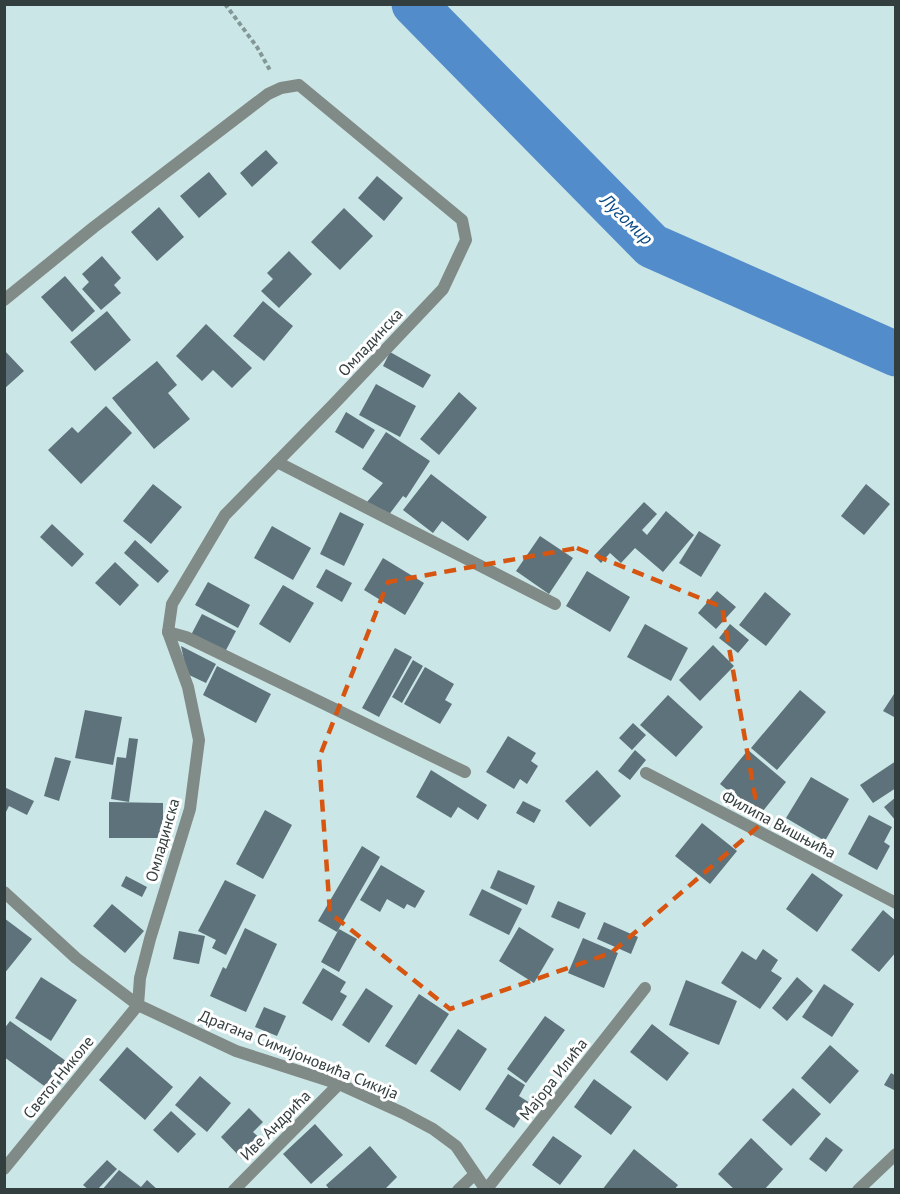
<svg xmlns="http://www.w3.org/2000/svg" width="900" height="1194" viewBox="0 0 900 1194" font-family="'PT Sans',sans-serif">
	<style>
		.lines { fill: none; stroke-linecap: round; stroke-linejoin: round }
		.river { stroke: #528ccb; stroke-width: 45 }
		.building { fill: #5d727a }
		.path { stroke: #849797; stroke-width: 4; stroke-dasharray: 4.5 3; stroke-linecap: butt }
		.service { stroke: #808a86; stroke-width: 12 }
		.minor { stroke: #808a86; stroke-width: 12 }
		.marked { fill: none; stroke: #d65611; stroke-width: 4.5; stroke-dasharray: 12 8; stroke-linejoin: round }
		.labels { text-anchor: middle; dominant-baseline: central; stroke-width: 6; stroke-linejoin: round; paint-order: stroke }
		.street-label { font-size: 16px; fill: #333e3e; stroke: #fff }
		.water-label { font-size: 18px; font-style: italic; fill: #0b4c87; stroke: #fff }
	</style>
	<rect width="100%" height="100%" fill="#cbe6e6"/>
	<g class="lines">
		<path class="river" d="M414,4L652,246L896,354"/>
	</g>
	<path class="building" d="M266,150L278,163L252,187L240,173Z
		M209,172L227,194L199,218L180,196Z
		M377,176L403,198L384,221L358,198Z
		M159,207L184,237L157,261L131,232Z
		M344,208L373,236L340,270L311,242Z
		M289,251L312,274L279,308L261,291L273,279L267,273Z
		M102,256L121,278L114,285L121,293L101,310L82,289L89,282L82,274Z
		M65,276L95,311L72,332L41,297Z
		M263,301L293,326L264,361L233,336Z
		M107,311L131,340L95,371L70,342Z
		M206,324L252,368L232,388L213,370L202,381L176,356Z
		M4,350L24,371L4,389Z
		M390,352L431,375L423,388L383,366Z
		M157,361L177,385L168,393L190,419L154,449L112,398Z
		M376,384L416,406L400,437L359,415Z
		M459,392L477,408L439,455L420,439Z
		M106,406L132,433L81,484L48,450L72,427L78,433Z
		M346,412L375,430L363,449L335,432Z
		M386,432L430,461L406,498L403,496L388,516L367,502L383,483L362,469Z
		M431,474L487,517L468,541L442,521L433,533L403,510Z
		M153,484L182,507L151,544L123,521Z
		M866,484L890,504L864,535L841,516Z
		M644,502L657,514L642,530L647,535L666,511L694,535L663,572L635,548L621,563L610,553L601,563L594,556Z
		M340,512L364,524L344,566L320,554Z
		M52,524L84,554L72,567L40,537Z
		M272,526L311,548L293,580L254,558Z
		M699,531L721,545L701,577L679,563Z
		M540,536L573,558L549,594L516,571Z
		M135,540L169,571L158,583L124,553Z
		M383,558L424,583L405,615L364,590Z
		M115,562L139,585L120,606L95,583Z
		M326,569L352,583L342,602L316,587Z
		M587,571L630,597L610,632L566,606Z
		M208,582L250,605L238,628L195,605Z
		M283,585L314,603L290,643L259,624Z
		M717,591L736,607L716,629L698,613Z
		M765,592L791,614L766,646L739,625Z
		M202,614L236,631L225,652L191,635Z
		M645,624L688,648L671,681L627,657Z
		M730,624L749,640L738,653L719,638Z
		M713,645L734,666L700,701L679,680Z
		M181,646L216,664L206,683L187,674Z
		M395,648L412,657L379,717L362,708Z
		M413,660L423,666L402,703L392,697Z
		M217,666L271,694L256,723L203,695Z
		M425,667L454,684L445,700L452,704L440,724L404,704Z
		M800,690L826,712L777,770L751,748Z
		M896,691V718L883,711Z
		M668,695L703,727L676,757L640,725Z
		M85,710L122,717L113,765L75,758Z
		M633,723L646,735L632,750L619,738Z
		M508,736L536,753L531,761L538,766L527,784L520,779L514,789L486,772Z
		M129,738L138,739L129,802L111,799L117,757L126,758Z
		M635,750L646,760L630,780L618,771Z
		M748,750L786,782L759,816L720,784Z
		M55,757L71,761L59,801L44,796Z
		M896,761V788L873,803L860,785Z
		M431,770L487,805L478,820L458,807L451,818L416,797Z
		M597,770L621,796L590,827L565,801Z
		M811,777L849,799L825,841L786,818Z
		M4,787L34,801L27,815L9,806L4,816Z
		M896,797V821L884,807Z
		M523,801L541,810L534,823L516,813Z
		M109,802L163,803V838H109Z
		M265,810L292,825L263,879L236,864Z
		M869,815L892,827L884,842L890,846L877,870L848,854Z
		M702,823L737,851L710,884L675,856Z
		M362,846L380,857L337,932L318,921Z
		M381,865L425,891L415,908L407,904L404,909L387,899L380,912L360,900Z
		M498,870L535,886L527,905L490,888Z
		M812,873L843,895L817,932L786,909Z
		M126,876L147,887L142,897L121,886Z
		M225,880L256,895L226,955L212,948L216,940L198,931Z
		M482,889L522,909L509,935L469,915Z
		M558,901L586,913L579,929L551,917Z
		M112,904L144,931L125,953L93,926Z
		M883,910L896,921V952L879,972L851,950Z
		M4,918L32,939L4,974Z
		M604,922L638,937L631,954L597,939Z
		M519,927L554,949L534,983L499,961Z
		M245,928L277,944L246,1012L210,996L223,967L226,969Z
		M339,929L357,939L339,972L321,962Z
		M179,931L205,936L199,964L173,959Z
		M583,938L618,953L604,988L568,973Z
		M763,949L778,960L771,971L782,978L760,1009L721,983L742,951L756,960Z
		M323,968L346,982L340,992L347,996L332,1021L302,1003Z
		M41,977L77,1000L51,1041L15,1018Z
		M797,977L813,991L787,1021L772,1008Z
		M686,980L737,1001L719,1045L669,1025Z
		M824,984L854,1004L832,1037L802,1017Z
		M366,988L393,1006L369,1043L342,1025Z
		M419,994L449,1014L416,1065L385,1046Z
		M264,1007L286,1016L277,1036L255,1027Z
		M545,1016L565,1030L526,1083L507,1069Z
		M10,1021L73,1066L54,1093L4,1057V1029Z
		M652,1024L689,1053L667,1081L630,1052Z
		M458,1029L487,1049L460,1091L430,1071Z
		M830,1045L859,1071L830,1104L801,1078Z
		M127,1047L173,1087L145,1120L99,1080Z
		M891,1073L896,1076V1091L884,1085Z
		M508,1074L525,1085L519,1096L530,1103L514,1128L485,1109Z
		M200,1076L231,1103L207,1132L175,1105Z
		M594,1079L632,1107L611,1135L574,1107Z
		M793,1088L821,1114L791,1146L762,1120Z
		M249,1108L263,1122L253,1132L261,1139L242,1159L221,1137Z
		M171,1111L196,1134L178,1153L153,1130Z
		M315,1124L343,1155L311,1184L283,1154Z
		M553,1136L582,1156L560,1185L532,1165Z
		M826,1137L843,1150L826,1172L809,1159Z
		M751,1138L783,1169L764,1190H735L718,1174Z
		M370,1146L397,1177L384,1190H330L326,1185Z
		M634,1149L678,1185L674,1190H602Z
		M107,1160L117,1169L97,1190H89L83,1185Z
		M119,1170L141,1187L147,1180L158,1190H102Z"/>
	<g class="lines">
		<path class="path" d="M225,4L257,47L271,72"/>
		<path class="service" d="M277,462L555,604
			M168,632L186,637L465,772"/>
		<path class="minor" d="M4,300L94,227L268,94L281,88L299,85L462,220L466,240L443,289L332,406L225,515L172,604L168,632L188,687L199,740L190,809L150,939L140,978L138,1005L4,1169
			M646,773L896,903
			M4,892L76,958L138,1005L236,1051L339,1084L403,1113L433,1129L456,1146L486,1190
			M234,1190L339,1084
			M458,1190L475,1174
			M486,1190L645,988
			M858,1190L896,1154"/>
	</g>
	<path class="marked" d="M577,548L722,607L760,825L611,953L450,1009L330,913L319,758L388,582Z"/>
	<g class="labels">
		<g class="street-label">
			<text transform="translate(370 342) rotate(-47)">Омладинска</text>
			<text transform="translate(779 824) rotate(28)">Филипа Вишњића</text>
			<text transform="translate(162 840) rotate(-74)">Омладинска</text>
			<text transform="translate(299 1054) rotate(22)">Драгана Симијоновића Сикија</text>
			<text transform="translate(58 1077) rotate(-51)">Светог Николе</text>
			<text transform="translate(553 1079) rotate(-52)">Мајора Илића</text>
			<text transform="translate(275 1125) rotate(-45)">Иве Андрића</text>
		</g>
		<g class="water-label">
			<text transform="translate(627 219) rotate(44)">Лугомир</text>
		</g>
	</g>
	<rect width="900" height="1194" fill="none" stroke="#333e3e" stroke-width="12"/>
</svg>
